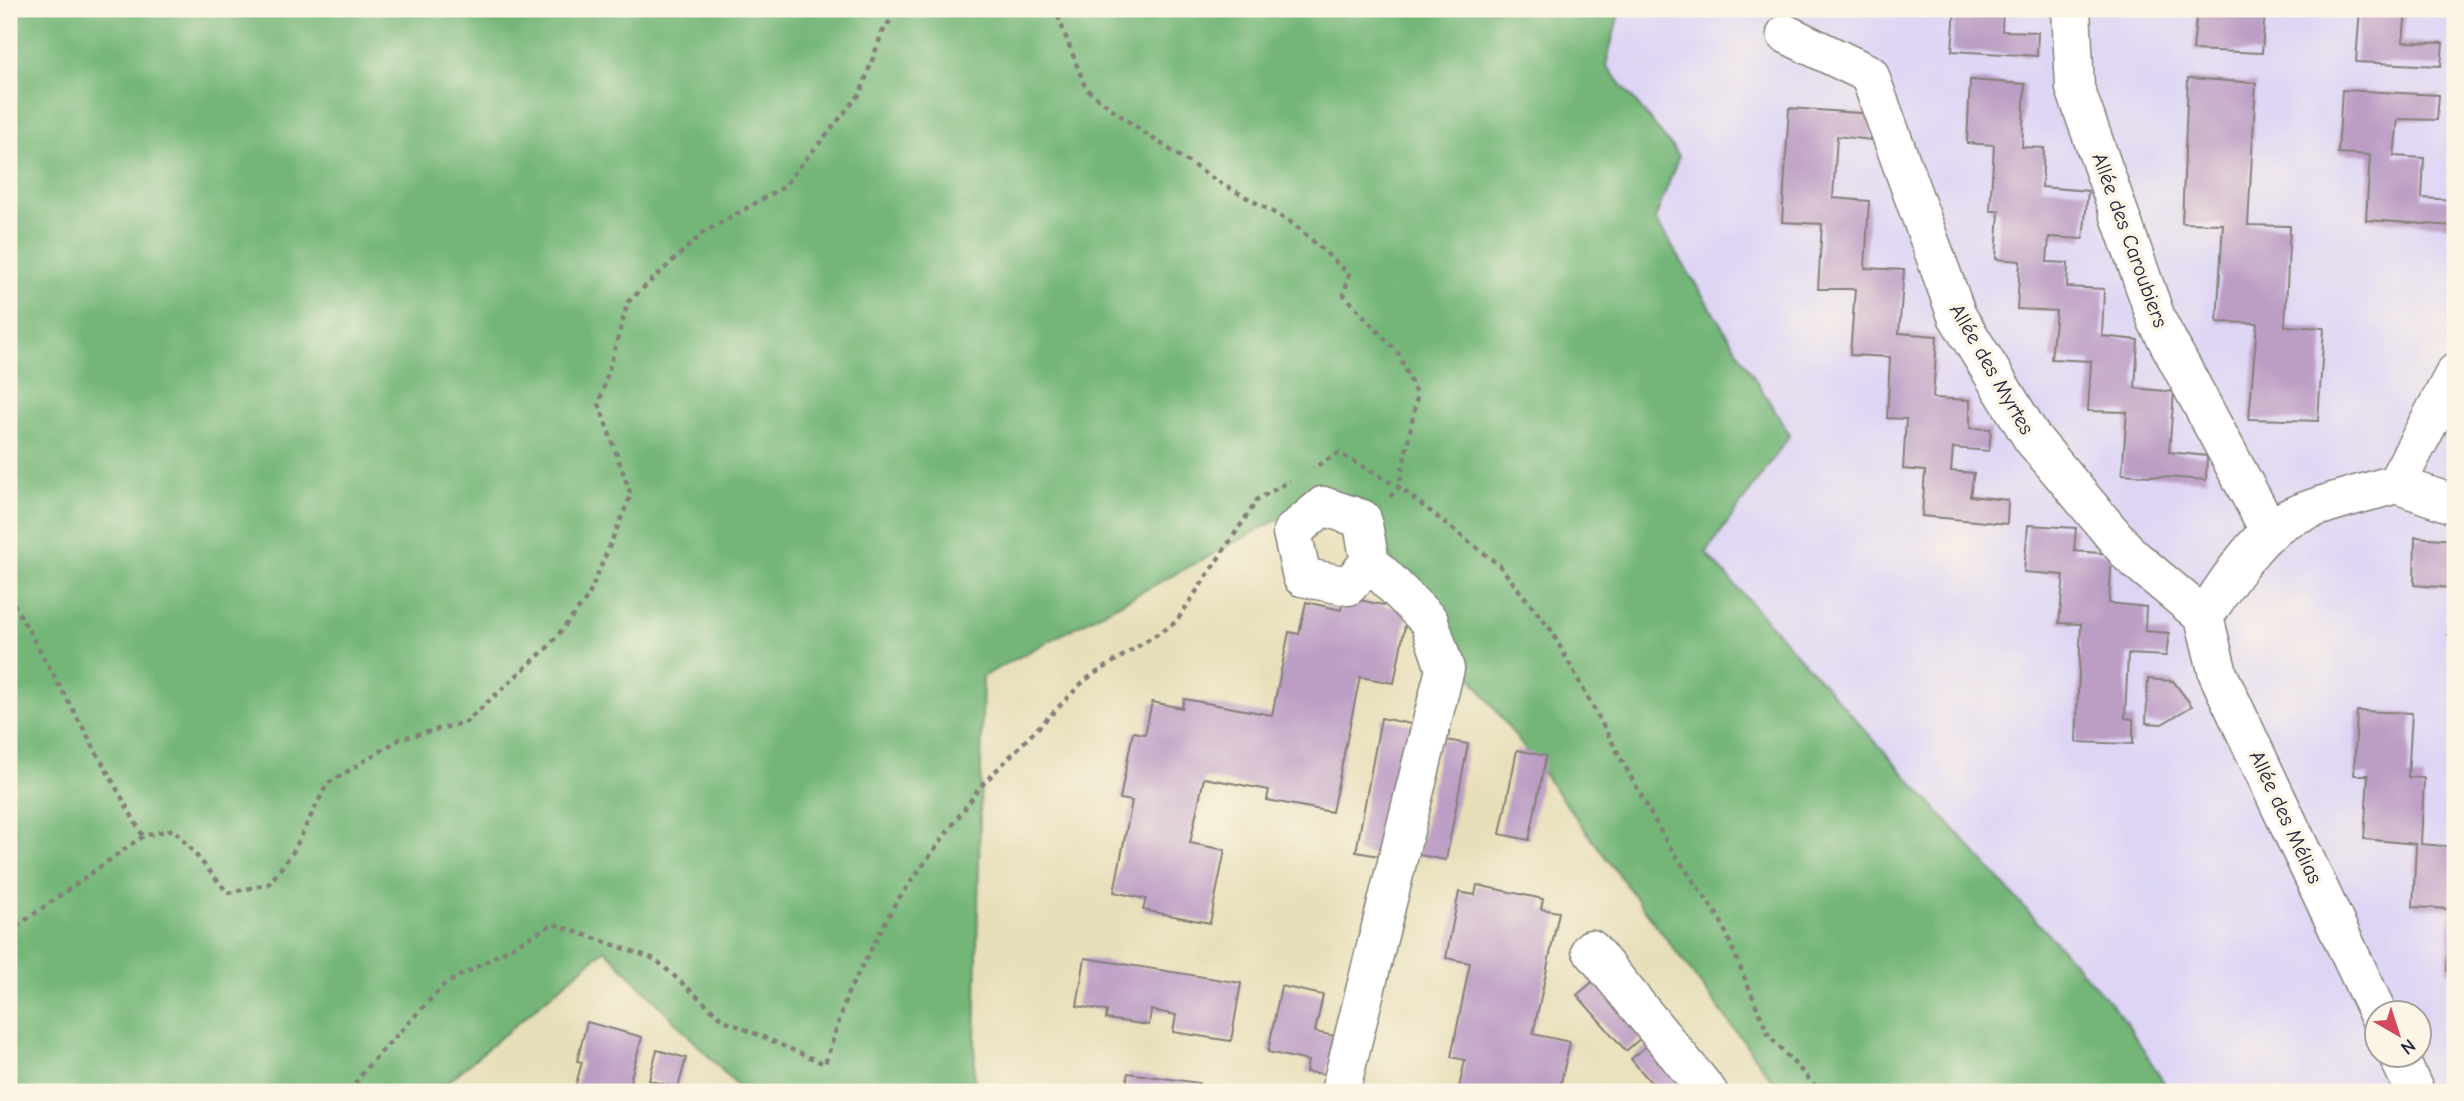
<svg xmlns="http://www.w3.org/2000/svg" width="2464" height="1101" viewBox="0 0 2464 1101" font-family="'Comic Neue',sans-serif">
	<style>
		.built { fill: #ded5f5; fill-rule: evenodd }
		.forest { fill: #73b678; stroke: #4a6c5a; stroke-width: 2 }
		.building { fill: #bc9ec5 }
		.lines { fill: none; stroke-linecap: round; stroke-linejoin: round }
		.minor-casing { stroke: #84807a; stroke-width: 41 }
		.path { stroke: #84807a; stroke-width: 4.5; stroke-dasharray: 5 5; stroke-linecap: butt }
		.minor { stroke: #fff; stroke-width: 38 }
		.labels { text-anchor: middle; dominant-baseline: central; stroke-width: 7; stroke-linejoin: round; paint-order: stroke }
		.street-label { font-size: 21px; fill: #22223b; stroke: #fcf5e5 }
	</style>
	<rect width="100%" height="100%" fill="#fcf5e5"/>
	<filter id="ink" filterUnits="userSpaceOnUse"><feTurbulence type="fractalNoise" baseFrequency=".0143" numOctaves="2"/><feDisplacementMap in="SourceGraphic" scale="14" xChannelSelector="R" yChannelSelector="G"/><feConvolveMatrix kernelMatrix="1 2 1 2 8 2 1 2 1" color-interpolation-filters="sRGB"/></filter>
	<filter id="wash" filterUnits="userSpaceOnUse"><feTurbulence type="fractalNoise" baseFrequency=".00686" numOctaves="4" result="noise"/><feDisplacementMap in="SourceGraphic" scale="28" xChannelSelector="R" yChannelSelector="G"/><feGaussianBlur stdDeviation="1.57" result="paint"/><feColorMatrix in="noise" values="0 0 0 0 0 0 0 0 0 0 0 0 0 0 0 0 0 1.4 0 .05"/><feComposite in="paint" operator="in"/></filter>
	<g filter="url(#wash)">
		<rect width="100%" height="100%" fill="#e7dfba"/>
		<path class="built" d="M978,9H2455V1092H1821ZM2376,1014H2418V1056H2376Z"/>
		<path class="forest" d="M9,9H1620L1606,65L1679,156L1655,219L1790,435L1706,553L2122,1016L2170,1092H1781L1332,491L983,676L974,1092H743L605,949L436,1092H9Z"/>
		<g id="blocks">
			<path class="building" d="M1955,9H2003L2002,31L2038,32L2037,56L1952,51Z
				M2197,9H2265L2262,53L2193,50Z
				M2360,9H2406L2403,42L2443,43L2441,66L2356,62Z
				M2188,78L2256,83L2248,225L2290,226L2285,326L2324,328L2318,421L2249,419L2257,323L2217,322L2223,224L2182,223Z
				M1970,80L2025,84L2022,147L2044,148L2042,187L2088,191L2083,239L2049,237L2047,262L2068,263L2067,287L2104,289L2102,336L2138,340L2135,388L2174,392L2169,452L2207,456L2206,480L2122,474L2127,412L2088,411L2091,361L2051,359L2056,311L2017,309L2020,261L1996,259L1999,211H1990L1994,145L1967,143Z
				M2342,90L2439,95L2437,120L2398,119L2394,156L2424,158L2422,198L2455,200V226L2366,220L2370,155L2338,153Z
				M1789,108L1873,114L1871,140L1837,136L1833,198L1869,201L1865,268L1904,270L1899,333L1937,336L1933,398L1970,400V428L1991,429L1989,451L1953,448L1951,471L1974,473L1970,496L2008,500L2007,524L1922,516L1925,471L1903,469L1906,419L1887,418L1890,357L1850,355L1855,289H1818L1822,224L1782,222Z
				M2028,525L2076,528L2074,551L2112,554L2109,603L2146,607L2145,631L2169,633L2166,656L2128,654L2125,718L2133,719V744L2076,742L2081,624L2059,623L2064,575L2024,572Z
				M2415,537L2455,540V636L2448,635L2452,588L2414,585Z
				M1344,597L1408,610L1394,683L1360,677L1332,812L1267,800L1269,790L1204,778L1190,843L1225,850L1210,923L1143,910L1146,899L1114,892L1132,801L1120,799L1129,752L1133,732L1145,734L1152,702L1182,708L1184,699L1272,715L1289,632L1299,634L1306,602L1341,610Z
				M2148,679L2173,681L2192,706L2162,724L2146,723Z
				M2357,711L2412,713L2408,777L2424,778L2421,844L2455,847V972L2447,971L2450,909L2413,907L2416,844L2364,839L2368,775H2354Z
				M1381,718L1411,724L1385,857L1356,852Z
				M1441,739L1468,744L1446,860L1419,855Z
				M1517,750L1546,756L1529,840L1500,834Z
				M1477,885L1543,899L1541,909L1559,912L1533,1034L1570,1042L1559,1092H1458L1465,1060L1451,1057L1470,963L1446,958L1459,892L1475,895Z
				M1085,958L1241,983L1231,1041L1173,1032L1176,1015L1151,1010L1149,1025L1106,1019L1107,1011L1077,1006Z
				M1597,978L1644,1035L1626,1051L1577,995Z
				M1281,986L1323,995L1315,1032L1335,1036L1326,1074L1306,1072L1308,1061L1268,1052Z
				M587,1022L642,1037L627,1092H574L582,1062L577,1061Z
				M1651,1042L1693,1092H1659L1631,1059Z
				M657,1050L686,1058L678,1088L649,1080Z
				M1128,1073L1199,1083L1198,1092H1125Z"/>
		</g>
	</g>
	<g filter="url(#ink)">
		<use href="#blocks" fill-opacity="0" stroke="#84807a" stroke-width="2"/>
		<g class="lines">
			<defs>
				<path id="minor" d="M2071,9L2075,88L2157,321L2270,532
					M1786,34L1869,74L1957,316L2032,438L2130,555L2204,617
					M2396,484L2455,505
					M2204,617L2218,674L2378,1014
					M2204,617C2224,587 2259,530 2293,516C2325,502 2362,494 2396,484L2455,373
					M1591,949L1708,1092
					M2398,1056L2415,1092
					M1340,1092L1445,669L1429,621L1370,562L1362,519L1323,506L1292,532L1302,577L1348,586L1370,562"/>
			</defs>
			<use href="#minor" class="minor-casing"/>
			<path class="path" d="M1051,9L1057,14L1086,89L1133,125L1212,178L1294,224L1349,274L1344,295L1398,353L1417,396L1399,487L1339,453L1313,468
				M1390,497L1399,487L1499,565L1551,630L1667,843L1720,919L1769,1036L1821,1092
				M9,595L143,836
				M9,932L143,836L174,829L228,893L269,884L293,852L327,784L400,739L466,722L549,646L588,597L631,495L599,404L628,302L703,233L782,188L860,94L882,33L898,9
				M349,1092L368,1066L444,985L553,924L655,959L724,1020L825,1064L848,993L896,902L981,786L1085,680L1176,622L1258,499L1290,481"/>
			<use href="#minor" class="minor"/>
		</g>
	</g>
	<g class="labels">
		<g class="street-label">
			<text transform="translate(2130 240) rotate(70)">Allée des Caroubiers</text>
			<text transform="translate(1992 369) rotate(60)">Allée des Myrtes</text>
			<text transform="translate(2286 817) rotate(65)">Allée des Mélias</text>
		</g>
	</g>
	<rect width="2464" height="1101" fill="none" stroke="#fcf5e5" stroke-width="35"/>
	<g transform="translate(2398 1034) rotate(141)"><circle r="33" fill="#fcf5e5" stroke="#a5a1a1" stroke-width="2"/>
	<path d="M0-5L12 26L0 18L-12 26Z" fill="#d1495b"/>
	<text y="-10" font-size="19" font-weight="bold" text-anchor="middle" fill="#22223b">N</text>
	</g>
</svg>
